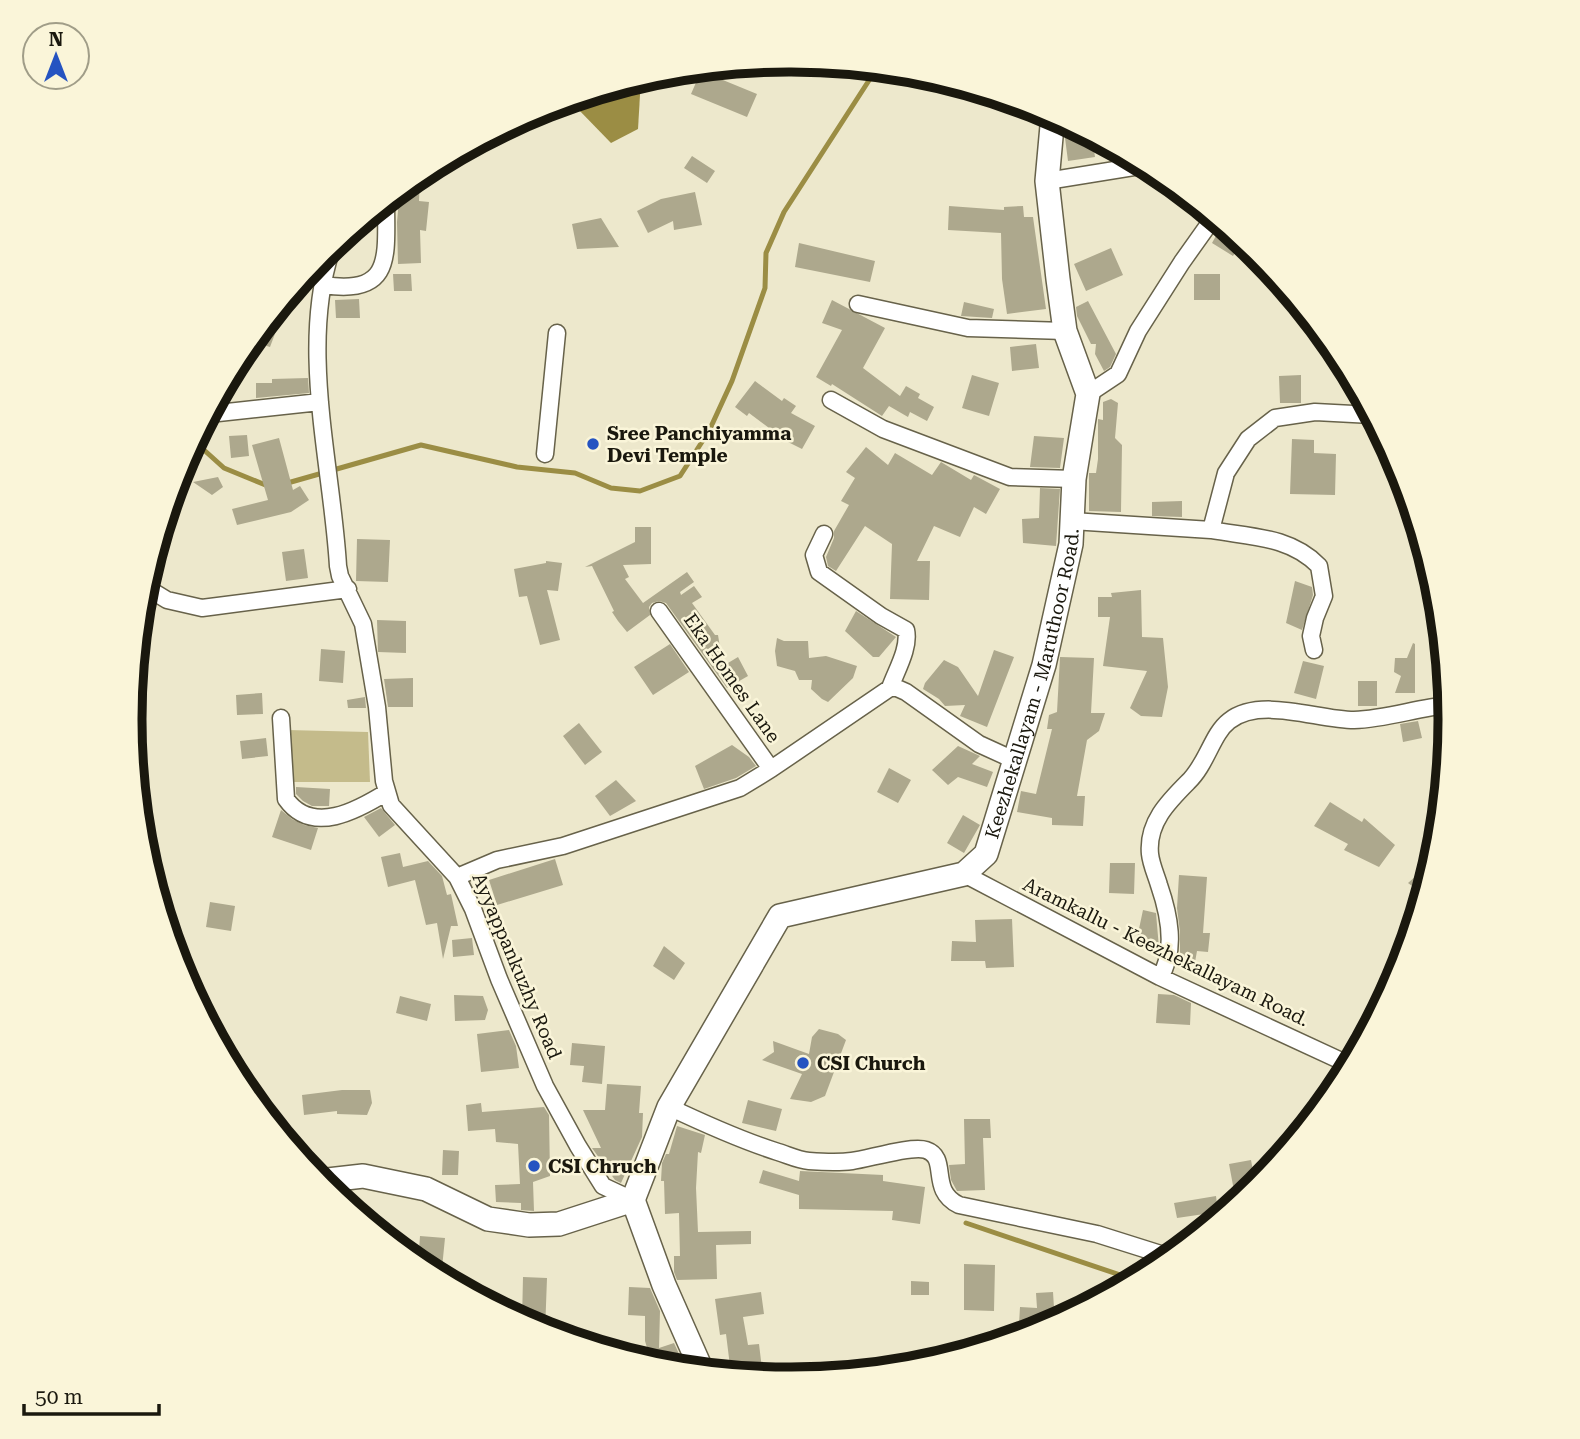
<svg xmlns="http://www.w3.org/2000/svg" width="1580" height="1439" viewBox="0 0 1580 1439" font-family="'Roboto Serif',serif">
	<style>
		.green { fill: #c4bb8b }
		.water { fill: #9b8d44 }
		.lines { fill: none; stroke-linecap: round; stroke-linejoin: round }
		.stream { stroke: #9b8d44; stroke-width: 5 }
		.building { fill: #ada88d }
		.street-casing { stroke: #67624a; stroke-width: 19 }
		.secondary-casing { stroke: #67624a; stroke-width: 26 }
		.street { stroke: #fff; stroke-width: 16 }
		.secondary { stroke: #fff; stroke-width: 23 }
		.poi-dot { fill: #2553c1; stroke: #faf5d9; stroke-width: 2.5 }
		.labels { text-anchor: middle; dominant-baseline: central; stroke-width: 5; stroke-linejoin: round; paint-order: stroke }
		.poi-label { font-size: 19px; font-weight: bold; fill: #1a180e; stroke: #faf5d9; text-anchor: start }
		.street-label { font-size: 19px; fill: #1a180e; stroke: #faf5d9 }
		.rim { fill: none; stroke: #1a180e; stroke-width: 9 }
	</style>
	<rect width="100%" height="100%" fill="#ede8cc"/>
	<path class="green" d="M287,730L368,732L370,782H293Z"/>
	<path class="water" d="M641,78L638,129L611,143L577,108L575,98Z"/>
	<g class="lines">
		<path class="stream" d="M194,441L224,468L268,486
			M284,484L421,445L517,467L575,473L611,488L640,491L680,476L709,431L732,381L765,288L766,253L784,212L877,68
			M966,1223L1135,1280"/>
	</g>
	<path class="building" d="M701,71L757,94L747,117L691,94Z
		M1066,122L1092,136L1095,157L1068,161L1065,138Z
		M692,156L715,171L707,183L684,168Z
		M420,173L419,201L429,202L426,231L420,230L421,263L398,264L397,222L399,199H403L404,187Z
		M695,192L702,225L674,230L673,221L648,233L637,211L661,199Z
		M949,206L1004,210V207L1023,206L1024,217H1033L1046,309L1007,314L1002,279L1001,233L948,230Z
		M601,218L619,247L577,249L572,224Z
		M1222,225L1242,241L1233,256L1212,243Z
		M799,243L875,261L870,282L795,267Z
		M1111,248L1123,275L1086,291L1074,264Z
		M393,274H411L412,291H394Z
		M1194,274H1220V300H1194Z
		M286,298L288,299L270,347L251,341Z
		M359,299L360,318H336L335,300Z
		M832,300L885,328L863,368L900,396L906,386L920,394L918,398L934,407L927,421L910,412L908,417L889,406L882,416L832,384L831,386L816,377L842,330L822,323Z
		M1088,301L1116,354L1110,367L1104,371L1095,354L1096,344H1091L1077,316L1076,307Z
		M964,302L994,309L992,318L961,316Z
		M1036,344L1039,368L1012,371L1010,347Z
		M972,375L999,383L989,416L962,408Z
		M1301,375V403H1280L1279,376Z
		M308,378L309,393L256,398V383H272V379Z
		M755,381L782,401L784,398L796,406L791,413L815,426L802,449L788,442L749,413L747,416L735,407Z
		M1111,399L1118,403L1115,438L1122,445L1121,512L1089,511V473H1096L1098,459V419L1103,420V402Z
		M247,435L249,456L231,458L229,436Z
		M1034,436L1064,438L1060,468L1030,467Z
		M279,438L293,490L300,486L309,500L291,512L237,525L232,509L268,500L252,445Z
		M1292,439L1314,440V453L1336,454L1335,495L1290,494Z
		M866,447L888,465L895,453L932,475L941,462L971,480L974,475L1000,489L986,514L974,507L960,537L934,526L917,561H930L929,600L890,599L892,544L865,526L836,571L828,566L826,557L834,538V531L849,505L841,501L855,478L846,472Z
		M218,477L223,487L212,495L193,482Z
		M1040,488L1060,489L1056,546L1023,543L1022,519L1039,518Z
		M1182,501V517L1152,516V502Z
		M635,527H651V564L623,565L629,577L625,579L643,603L687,572L694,582L680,592L681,595L694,586L702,597L692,603L715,635H718L723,666L738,657L748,676L727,688L666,603L659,601L652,603L649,607L650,615L627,632L618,621L612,612L614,611L592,566L585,567L635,542Z
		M357,539L390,540L388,582L356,581Z
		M304,549L308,578L286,581L282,552Z
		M546,561L562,563L558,591L547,590L560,640L540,645L527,596L519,597L514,569L546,563Z
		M1295,581L1312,587L1313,595L1302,630L1286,623Z
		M1141,590L1142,637L1163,638L1168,687L1162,717L1141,716L1130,708L1147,671L1103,666L1110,617H1098V597H1112L1111,593Z
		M856,611L896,637L879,657H873L845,631Z
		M377,620L406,621V653L378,652Z
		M777,638L784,641H808L809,658L826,656L857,666L853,678L828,702L822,699L811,689L812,680H799L795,671L777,666L775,651Z
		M1413,643L1415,644V693H1395L1401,676L1394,672L1395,658H1407Z
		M670,644L689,672L653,695L634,667Z
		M321,649L345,651L343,683L319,681Z
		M994,650L1014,657L987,727L960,716L965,705L945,706L939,699L923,689L925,683L944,660L958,667L978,696Z
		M1060,657L1094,658L1091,713H1105L1099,731L1087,740L1077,796H1085L1083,826L1052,825V818L1017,812L1021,791L1036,794L1052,729H1047L1049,715L1057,712Z
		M1303,661L1324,666L1316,699L1294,693Z
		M413,678V707H388L384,679Z
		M1358,681H1377V706H1358Z
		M262,693L263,714L237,715L236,695Z
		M365,697L366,708H348L347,700Z
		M1418,721L1422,738L1403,742L1400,724Z
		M579,723L602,752L585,765L563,736Z
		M266,738L268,756L242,759L240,741Z
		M732,745L749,757L756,766L736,778L704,789L695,766Z
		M958,746L980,756L972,764L993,772L987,787L958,777L948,785L932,770Z
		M889,768L911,780L898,803L877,792Z
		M616,780L636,801L610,816L595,796Z
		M296,787L330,789L329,806H312L303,801L296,794Z
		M1330,802L1362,822L1364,818L1395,845L1379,867L1344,850L1348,844L1314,826Z
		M381,808L395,825L379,837L364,817Z
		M281,810L292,819L304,825L318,828L311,850L272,837Z
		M963,815L980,825L964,853L947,843Z
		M400,853L403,867L428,861L442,876L447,895L451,894L458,926H451L443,959L437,923L426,925L415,880L388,887L381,857Z
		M555,859L563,885L497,905L489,880Z
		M1434,860L1427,882L1423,894L1408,883Z
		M1110,863H1135L1134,894L1109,893Z
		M1179,875L1207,877L1203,933H1210L1208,952L1197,951L1195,962L1180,959V932L1177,908Z
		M210,902L235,906L231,931L206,927Z
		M1143,910L1156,913L1159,948L1136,943Z
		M1012,919L1014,967L986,968L985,961H951L952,941L976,942L975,920Z
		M472,938L474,955L453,957L452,940Z
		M664,946L685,963L674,980L653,966Z
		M1158,994L1174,995L1191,1003L1190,1025L1156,1023Z
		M454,995L483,996L488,1010L485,1020L455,1021Z
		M400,996L431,1004L427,1021L396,1013Z
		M819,1029L838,1034L846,1040L825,1096L811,1102L790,1099L802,1074L762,1060L774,1052L773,1041L809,1054L812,1037Z
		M509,1030L516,1046L519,1068L481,1072L477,1034Z
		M572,1043L605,1046L602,1084L582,1082L584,1066L570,1065Z
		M607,1084L641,1086L639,1113H643L642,1137L621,1183L615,1180L592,1148H601L583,1110H605Z
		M342,1090H370L372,1103L367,1115L337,1114V1111L304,1115L302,1095Z
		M748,1100L782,1109L776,1131L742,1123Z
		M481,1103L482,1112L544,1107L549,1115L550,1176L533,1182L534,1211L521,1210V1203L496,1202L495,1185L520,1184L518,1144L496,1142L495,1129L468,1131L466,1105Z
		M964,1119H990L991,1138H983L985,1190L957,1191L951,1180L949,1165L965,1164Z
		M677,1126L705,1135L701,1153L698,1152L696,1188L698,1232L751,1231V1244L716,1245L717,1279L677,1280L674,1272V1256H680L679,1213L665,1214L664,1181H661L662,1163L666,1154H669Z
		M443,1150L459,1151L458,1175H442Z
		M1251,1160L1256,1187L1247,1194L1235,1196L1229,1164Z
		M763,1170L799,1181L800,1171L883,1175V1181L925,1187L920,1224L892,1220L893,1211L799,1209V1195L759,1183Z
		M1216,1196L1218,1212L1177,1218L1174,1203Z
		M420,1236L445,1238L441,1278L418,1264Z
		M964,1264L995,1265L994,1311L964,1310Z
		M523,1277L547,1278L545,1332L522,1321Z
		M911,1281L929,1282V1295H911Z
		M629,1287L650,1288L660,1311L659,1348L674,1343L686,1369L652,1364L645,1341V1316L628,1315Z
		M761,1292L764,1314L743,1317L748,1345L759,1344L763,1377L731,1374L726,1334L720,1335L715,1299Z
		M1053,1292L1054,1308H1072V1313L1062,1319L1038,1321V1324H1019L1020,1307L1037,1308L1036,1293Z"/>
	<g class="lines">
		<defs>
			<path id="street" d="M1047,181L1146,165
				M333,245C298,344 332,464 338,566L340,576L363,624L377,707L384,781L391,805L457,877L473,909L499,979L545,1086L578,1146L603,1186L633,1200
				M324,285C394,296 386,255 386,201
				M858,304L968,328L1065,331
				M1088,394L1118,374L1138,331L1182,262L1214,217
				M831,400L883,429L1010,477L1074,479
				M209,414L320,402
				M545,454L557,333
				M1072,521L1211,530L1226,473L1248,439L1275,418L1315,412L1372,415
				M1211,530C1250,537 1290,536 1319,566L1324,596L1315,618L1311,636L1314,650
				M824,534L814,555L819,572L881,616L906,630C910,648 896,671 890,688
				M144,586L167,600L202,608L348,589
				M659,611L771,769
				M281,718L286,799C312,836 358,810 387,792
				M964,874L1160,977L1350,1065
				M457,877L497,860L563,846L740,788L771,769L890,688H897L906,692L979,744L1014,760
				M1160,977C1177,950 1169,914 1159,885C1156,875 1151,864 1150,854C1147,823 1168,802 1188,782C1207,764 1212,734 1229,721C1261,696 1317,720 1354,720C1386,719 1417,708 1448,705
				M669,1107C705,1124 740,1140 778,1152C788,1155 798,1160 809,1161C822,1162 838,1163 852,1161C868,1159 912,1145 926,1150C950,1158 928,1190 959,1205L1097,1234L1170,1257"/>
			<g id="secondary">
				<path d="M319,1181L363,1176L426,1189L488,1219L529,1225L559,1224L633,1200"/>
				<path id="s1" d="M633,1200L669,1107L780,916L964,874L986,854L1044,665L1071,544L1074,479L1088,394L1065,331L1058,279L1047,181L1053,115"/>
				<path d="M633,1200L664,1285L702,1371"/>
			</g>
		</defs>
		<use href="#street" class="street-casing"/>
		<use href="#secondary" class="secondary-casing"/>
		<use href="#street" class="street"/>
		<use href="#secondary" class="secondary"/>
	</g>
	<g class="poi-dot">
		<circle cx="593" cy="444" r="7"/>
		<circle cx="803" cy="1063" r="7"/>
		<circle cx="534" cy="1166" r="7"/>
	</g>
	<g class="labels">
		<g class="poi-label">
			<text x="607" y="433">Sree Panchiyamma<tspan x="607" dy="22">Devi Temple</tspan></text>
			<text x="817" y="1063">CSI Church</text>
			<text x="548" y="1166">CSI Chruch</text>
		</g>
		<g class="street-label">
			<text transform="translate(732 678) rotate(55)">Eka Homes Lane</text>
			<text stroke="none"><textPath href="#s1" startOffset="716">Keezhekallayam - Maruthoor Road.</textPath></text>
			<text transform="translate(1166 952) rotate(26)">Aramkallu - Keezhekallayam Road.</text>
			<text transform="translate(517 966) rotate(67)">Ayyappankuzhy Road</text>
		</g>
	</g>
	<path d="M0 0H1580V1439H0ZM789 72H791A647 647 0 0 1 1438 719V720A647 647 0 0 1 791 1367H789A647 647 0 0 1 142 720V719A647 647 0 0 1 789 72Z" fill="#faf5d9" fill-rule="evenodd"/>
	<path class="rim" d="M789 72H791A647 647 0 0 1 1438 719V720A647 647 0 0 1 791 1367H789A647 647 0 0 1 142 720V719A647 647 0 0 1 789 72Z"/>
	<g transform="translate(56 56)"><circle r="33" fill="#faf5d9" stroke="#a09d88" stroke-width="2"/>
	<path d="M0-5L12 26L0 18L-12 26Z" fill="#2553c1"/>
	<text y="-10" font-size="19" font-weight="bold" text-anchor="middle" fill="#1a180e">N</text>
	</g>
	<path d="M24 1404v10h135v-10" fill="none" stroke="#1a180e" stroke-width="3.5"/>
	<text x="35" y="1404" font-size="21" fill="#1a180e" stroke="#faf5d9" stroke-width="5" paint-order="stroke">50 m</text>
</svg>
